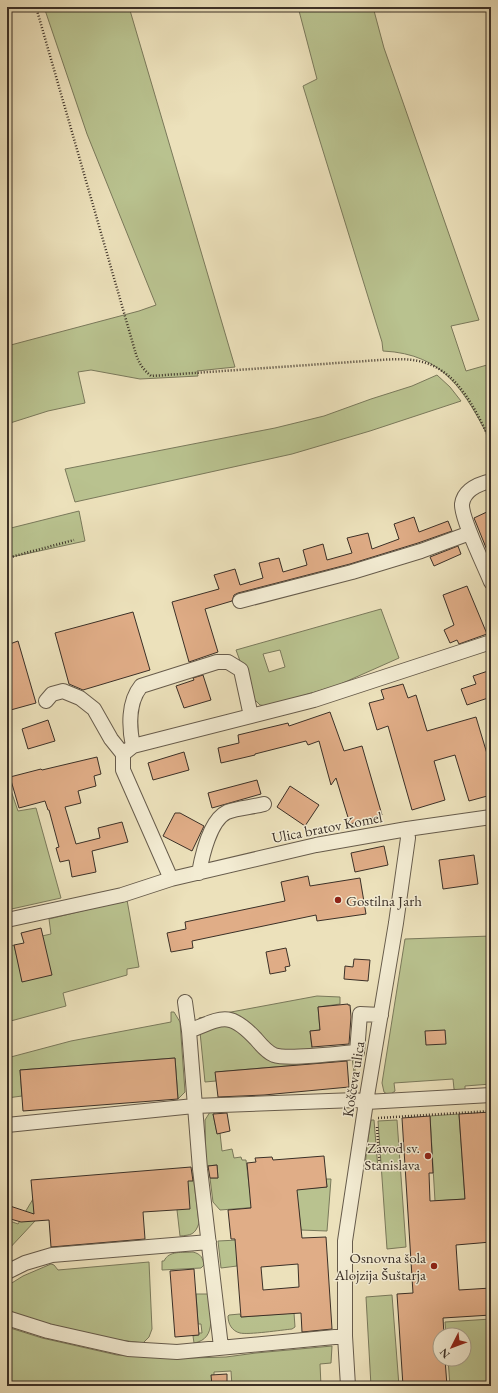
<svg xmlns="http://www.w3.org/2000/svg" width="498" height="1393" viewBox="0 0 498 1393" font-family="'EB Garamond',serif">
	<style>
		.green { fill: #b9c28f; stroke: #7a795b; fill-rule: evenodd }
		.building { fill: #e0ad87; stroke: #3b3027; fill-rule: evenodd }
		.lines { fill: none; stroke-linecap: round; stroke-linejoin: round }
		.minor-casing { stroke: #675c4c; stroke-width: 16 }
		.path { stroke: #3b3027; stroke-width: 2.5; stroke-dasharray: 1 2; stroke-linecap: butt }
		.minor { stroke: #f3ecd3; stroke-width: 14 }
		.poi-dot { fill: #8f2418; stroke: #f3ecd3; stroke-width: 1.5 }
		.labels { text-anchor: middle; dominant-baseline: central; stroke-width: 3; stroke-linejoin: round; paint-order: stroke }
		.street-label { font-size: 15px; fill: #3b3027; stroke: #f3ecd3 }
		.poi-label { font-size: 15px; fill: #3b3027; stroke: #f3ecd3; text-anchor: end }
	</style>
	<rect width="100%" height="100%" fill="#ece1bb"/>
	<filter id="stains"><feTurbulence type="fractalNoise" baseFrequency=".005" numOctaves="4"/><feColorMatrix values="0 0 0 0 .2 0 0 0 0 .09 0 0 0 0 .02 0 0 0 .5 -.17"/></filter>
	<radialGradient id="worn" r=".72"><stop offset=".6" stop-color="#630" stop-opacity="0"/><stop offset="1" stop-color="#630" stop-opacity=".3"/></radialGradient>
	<path class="green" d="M44,7H129L235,367L197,371L198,376L140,379L91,370L78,372L85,403L48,411L7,424V346L139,311L156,305L87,134Z
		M298,7H373L384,48L479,320L451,326L466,371L487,365L491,374V442C465,392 445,354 383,351L382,342L303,86L317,79Z
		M437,375L450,387L461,401L370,431L292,454L75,502L65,469L275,428L324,416L371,399L412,386Z
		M79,511L85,541L7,558V529Z
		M381,609L399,658L336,686L267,706L260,705L254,699L236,650ZM280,650L285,667L269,672L263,654Z
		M7,779L18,811L36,808L61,898L7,910Z
		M127,900L139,967L127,969V975L63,993L66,1006L7,1022V947L14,945L23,982L42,936L51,934L49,919Z
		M491,936V1084L465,1086V1090H457L454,1089L453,1079L394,1083L395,1091L391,1094H387L384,1092L382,1083L405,939Z
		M317,996L340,997V1004L318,1007L320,1030L310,1031L312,1049L276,1052L245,1022L200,1023L199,1018Z
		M171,1012H174L180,1022L185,1092L178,1099L175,1058L20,1070L22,1096L7,1098V1058L71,1041L171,1022Z
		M227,1023L259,1048L352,1056L355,1059V1079L352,1058L334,1059V1062L216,1072V1081L205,1082L200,1032Z
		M210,1112H214L215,1114H213L217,1133H220L222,1151L232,1149L234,1158L241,1157L242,1160H246L250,1193L327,1187L326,1179H331L327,1231L301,1230L298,1204L220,1210L213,1202L210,1178H218L217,1165L206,1166L205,1120Z
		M459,1114L465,1199L435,1201L430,1116Z
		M371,1120H374L378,1169H367L365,1168L367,1145Z
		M397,1120L406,1247L387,1249L378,1121Z
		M186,1168L191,1170L193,1175L199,1223C195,1235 191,1235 180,1236L177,1210Z
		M33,1199L35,1221L7,1251V1220L18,1224Z
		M238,1240L237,1266L221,1268L218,1241Z
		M193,1252C201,1254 203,1258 204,1265L201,1268L162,1270V1261H164C169,1250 183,1253 193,1252Z
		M149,1262L152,1329L149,1337L143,1343L104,1338L7,1313V1286L23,1276L51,1264L54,1265L58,1270Z
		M196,1294H208C210,1311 218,1339 194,1343L193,1336L198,1335L199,1333H202L201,1324H198Z
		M392,1295L399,1386H371L366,1297Z
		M294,1313L295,1327L292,1329C282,1330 248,1335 240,1333C232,1331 228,1324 228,1316L229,1315L240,1314L241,1317Z
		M491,1319V1386H450L448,1359H464V1335H446L445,1322Z
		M7,1327L42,1338L117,1355L191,1358L226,1357L256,1353L332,1346L331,1363L320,1364L321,1386H232L231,1371L214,1372V1386H7Z"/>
	<path class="building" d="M491,510V560L474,518Z
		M414,517L419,532L448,521L452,531L418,543L350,564L238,593L234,595L232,601L205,609L218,652L189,662L172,602L219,589L214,575L235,569L240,585L263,578L259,563L279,558L283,572L307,565L303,550L323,544L327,560L352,553L347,538L368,533L372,549L399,539L394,524Z
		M458,546L461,554L434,566L430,557Z
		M467,586L487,634L459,644L457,640L450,643L444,630L454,625L443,595Z
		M133,612L150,670L83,690L69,684L55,633Z
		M18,641L36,703L7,711V645Z
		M491,670V697L467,705L461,689L476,684L473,676Z
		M203,675L211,700L184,708L176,686L194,680L193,678Z
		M403,684L408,698L416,695L427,731L476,717L491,767V795L469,801L455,755L434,761L445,800L412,810L388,726L377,730L369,703L384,699L381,690Z
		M330,712L344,751L362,746L382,815L350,824L336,778L331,785L319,741L308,745L306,741L255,754V755L221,763L218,748L239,743L238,735L288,723L289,726Z
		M48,720L55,741L28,749L22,729Z
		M184,752L189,770L153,780L148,763Z
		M97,757L101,774L94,776L96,786L78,791L81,803L65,807L76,844L100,838L98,828L122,822L128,842L92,851L96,872L72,877L69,860L60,862L56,848L59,847L49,810H48L45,801L19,808L10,777L41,769L42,770Z
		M257,780L261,794L212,808L208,793Z
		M290,786L319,805L305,826L277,807Z
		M175,813H180L204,826L192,851L163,836Z
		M384,846L388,865L355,872L351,853Z
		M474,855L478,884L443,889L439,860Z
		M308,876L310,886L360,878L366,914L317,921L316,915L192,941L193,948L171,952L167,933L186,929L185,922L285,901L281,882Z
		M41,928L52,975L22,982L14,945L24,943L21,933Z
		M286,948L290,966L285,967L286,971L270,974L266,952Z
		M354,959L370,960L368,981L344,979L345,966L353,967Z
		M348,1004V1005H350L351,1017L349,1044L312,1047L310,1031L320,1030L318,1007Z
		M445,1030L446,1044L426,1045L425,1031Z
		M175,1058L178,1099L23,1111L20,1070Z
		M347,1061L349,1087L264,1095L218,1097L215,1072Z
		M491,1112V1242L456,1245L459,1290L491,1288V1315L443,1318L444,1335H440V1359H445L447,1386H403L397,1294L413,1293L402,1118L430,1116L433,1173H429L430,1201L465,1199L459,1114Z
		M227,1113L230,1131L217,1134L213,1114Z
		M324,1156L327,1187L297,1190L302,1238L326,1237L332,1329L302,1332L301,1313L241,1317L235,1239H231L228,1210L251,1208L247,1163L256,1162L255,1158L272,1157L273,1160ZM298,1264L299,1287L263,1290L261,1267Z
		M217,1165L218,1178H210L208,1166Z
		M191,1167L193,1181H188L190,1209L143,1212L145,1239L51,1247L49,1220L21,1222L7,1218V1205L34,1214L31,1180Z
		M194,1269L199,1335L175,1337L170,1271Z
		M227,1374V1386H212L211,1375Z"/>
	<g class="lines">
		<defs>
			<path id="minor" d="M491,481C478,484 464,490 462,504C461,518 485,567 491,582
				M240,601L352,572L421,551L470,533
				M46,701L52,694L63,691L80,698L94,709L111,739L123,754
				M133,746C129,727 128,702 141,686L217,662H228L241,670L251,716
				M199,873C202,856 210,820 227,812C237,808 253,807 264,804
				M171,879L123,770V754L133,746L314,700L491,642
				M7,920L122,895L171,879L316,845L407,829L491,817
				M185,1002L189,1031L200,1169L221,1347
				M189,1031C222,1018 229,1010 256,1039C261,1045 267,1052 274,1055C288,1060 339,1053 357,1052L360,1014L381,1015
				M7,1125L194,1106L356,1100L366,1102L491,1095
				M7,1272L25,1263L52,1255L209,1242
				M7,1318L48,1331L128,1349L177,1352L345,1336
				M348,1386L345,1336V1241L366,1102L396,923L408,838L407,829"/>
		</defs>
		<use href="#minor" class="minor-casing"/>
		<path class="path" d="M36,7L133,344C137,358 139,366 151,376L380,360C395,359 411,358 426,363C460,374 477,413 491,442
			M7,558L74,540
			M378,1118L491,1111
			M377,1127L380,1169"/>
		<use href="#minor" class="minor"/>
	</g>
	<g class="poi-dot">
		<circle cx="338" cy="900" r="4"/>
		<circle cx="428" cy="1156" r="4"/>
		<circle cx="434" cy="1266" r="4"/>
	</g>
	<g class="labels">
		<g class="street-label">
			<text transform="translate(327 827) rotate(-11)">Ulica bratov Komel</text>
			<text transform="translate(353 1079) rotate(-81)">Koščeva ulica</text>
		</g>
		<g class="poi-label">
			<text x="346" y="900" text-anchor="start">Gostilna Jarh</text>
			<text x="420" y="1147">Zavod sv.<tspan x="420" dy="17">Stanislava</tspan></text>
			<text x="426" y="1257">Osnovna šola<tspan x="426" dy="17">Alojzija Šuštarja</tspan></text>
		</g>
	</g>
	<rect width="498" height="1393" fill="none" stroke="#ece1bb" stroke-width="24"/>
	<rect x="8" y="8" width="482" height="1377" fill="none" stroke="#3b3027" stroke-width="2"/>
	<rect x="12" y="12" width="474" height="1369" fill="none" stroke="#3b3027"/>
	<g transform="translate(452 1347) rotate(228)"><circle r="19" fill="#f3ecd3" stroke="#a9a18e"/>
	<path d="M0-3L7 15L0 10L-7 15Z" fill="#8f2418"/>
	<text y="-6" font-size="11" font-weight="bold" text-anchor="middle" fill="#3b3027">N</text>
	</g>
	<rect width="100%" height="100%" filter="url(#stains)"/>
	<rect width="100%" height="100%" fill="url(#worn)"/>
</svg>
